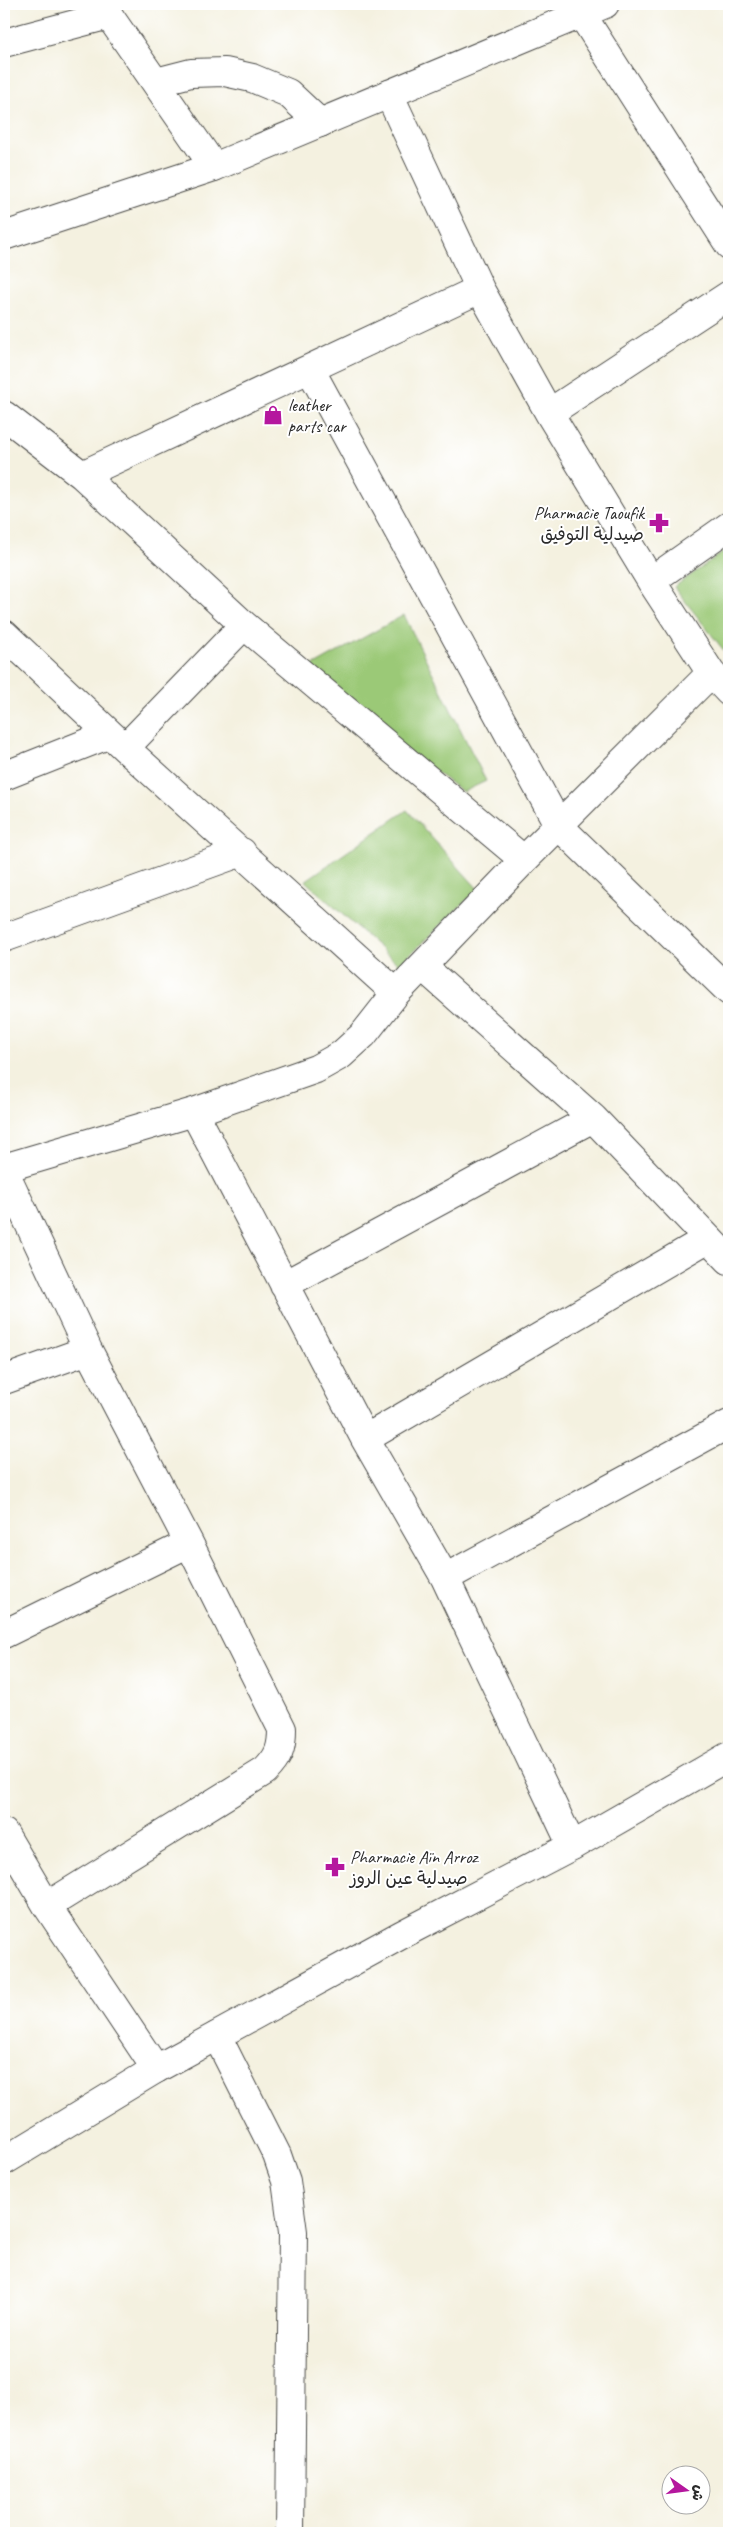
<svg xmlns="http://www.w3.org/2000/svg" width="733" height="2537" viewBox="0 0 733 2537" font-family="Caveat,'Playpen Sans Arabic',sans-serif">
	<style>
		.green { fill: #9bc977; stroke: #637a51 }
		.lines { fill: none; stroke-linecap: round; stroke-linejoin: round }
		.minor-casing { stroke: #494946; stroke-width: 30 }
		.tertiary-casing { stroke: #494946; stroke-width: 30 }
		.minor { stroke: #fff; stroke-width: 28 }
		.tertiary { stroke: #fff; stroke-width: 28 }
		.labels { text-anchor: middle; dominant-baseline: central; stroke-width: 4; stroke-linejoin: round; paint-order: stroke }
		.poi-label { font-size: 18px; fill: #2b2b2b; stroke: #fff; text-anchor: start }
	</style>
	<rect width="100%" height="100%" fill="#fff"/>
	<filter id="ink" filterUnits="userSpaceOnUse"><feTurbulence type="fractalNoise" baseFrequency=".02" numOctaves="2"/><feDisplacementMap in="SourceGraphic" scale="10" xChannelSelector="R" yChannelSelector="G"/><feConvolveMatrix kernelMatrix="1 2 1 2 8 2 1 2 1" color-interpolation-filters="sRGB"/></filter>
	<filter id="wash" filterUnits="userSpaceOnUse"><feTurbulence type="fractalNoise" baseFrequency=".0096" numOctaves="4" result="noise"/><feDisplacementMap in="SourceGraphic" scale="20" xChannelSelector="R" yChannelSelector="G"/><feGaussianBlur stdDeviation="1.12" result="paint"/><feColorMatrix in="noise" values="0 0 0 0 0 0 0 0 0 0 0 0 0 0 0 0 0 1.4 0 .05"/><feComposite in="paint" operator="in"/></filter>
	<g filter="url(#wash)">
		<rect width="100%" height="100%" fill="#f4f1e0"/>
		<path class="green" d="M729,548V657L674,587Z
			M404,615L486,781L463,792L300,673Z
			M407,810L478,889L399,965L305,881Z"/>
	</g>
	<g filter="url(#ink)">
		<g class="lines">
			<defs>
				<path id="minor" d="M582,15L729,245
					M4,43L109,15
					M156,82L191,73L225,72L252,78L288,93L320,123
					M389,94L480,289L549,413L651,581L711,673L729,692
					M4,236L214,167
					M310,369L559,826L729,991
					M549,413L729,295
					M4,415L82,475L244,625L524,860
					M82,475L480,289
					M651,581L729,526
					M4,634L125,748L396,993
					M125,748L244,625
					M4,776L110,734
					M4,938L242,852
					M422,966L593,1118L729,1260
					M194,1112L365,1439L445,1578L572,1846
					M4,1168L194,1112L316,1069L341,1055L363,1035L396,993L524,860L711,673
					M4,1170L88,1350L189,1543L282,1729C282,1748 279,1757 265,1771L47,1906
					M284,1285L593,1118
					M4,1380L88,1350
					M365,1439L707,1239
					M445,1578L729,1424
					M4,1634L189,1543
					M4,1833L47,1906L156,2069
					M217,2036L277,2155L286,2181L293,2232L290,2533"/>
				<path id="tertiary" d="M101,4L214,167L605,4
					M4,2161L156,2069L401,1935L572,1846L729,1756"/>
			</defs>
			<use href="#minor" class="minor-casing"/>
			<use href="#tertiary" class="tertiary-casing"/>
			<use href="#minor" class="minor"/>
			<use href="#tertiary" class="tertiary"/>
		</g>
	</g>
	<defs>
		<symbol id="shop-bare" viewBox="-9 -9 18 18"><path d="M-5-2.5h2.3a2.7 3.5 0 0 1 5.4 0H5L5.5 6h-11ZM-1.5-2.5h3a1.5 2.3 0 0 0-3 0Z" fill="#b5179e" stroke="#fff" stroke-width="2.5" paint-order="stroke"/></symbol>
		<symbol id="pharmacy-bare" viewBox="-9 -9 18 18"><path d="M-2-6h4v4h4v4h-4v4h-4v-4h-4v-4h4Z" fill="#b5179e" stroke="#fff" stroke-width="2.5" paint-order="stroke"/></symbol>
	</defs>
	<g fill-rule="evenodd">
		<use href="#shop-bare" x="259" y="401" width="28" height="28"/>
		<use href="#pharmacy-bare" x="645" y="509" width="28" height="28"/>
		<use href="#pharmacy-bare" x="321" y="1853" width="28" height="28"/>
	</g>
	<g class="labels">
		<g class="poi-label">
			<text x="288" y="405">leather<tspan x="288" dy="21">parts car</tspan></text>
			<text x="644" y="513" text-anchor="end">Pharmacie Taoufik<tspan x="644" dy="21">صيدلية التوفيق</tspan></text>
			<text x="350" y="1857">Pharmacie Aïn Arroz<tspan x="350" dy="21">صيدلية عين الروز</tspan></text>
		</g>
	</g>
	<rect width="733" height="2537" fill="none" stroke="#fff" stroke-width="20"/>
	<g transform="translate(686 2490) rotate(104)"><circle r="24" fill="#ffffff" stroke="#aaaaaa"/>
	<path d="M0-4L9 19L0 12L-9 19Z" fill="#b5179e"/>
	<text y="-8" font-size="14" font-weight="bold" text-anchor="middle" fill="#2b2b2b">ش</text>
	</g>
</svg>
